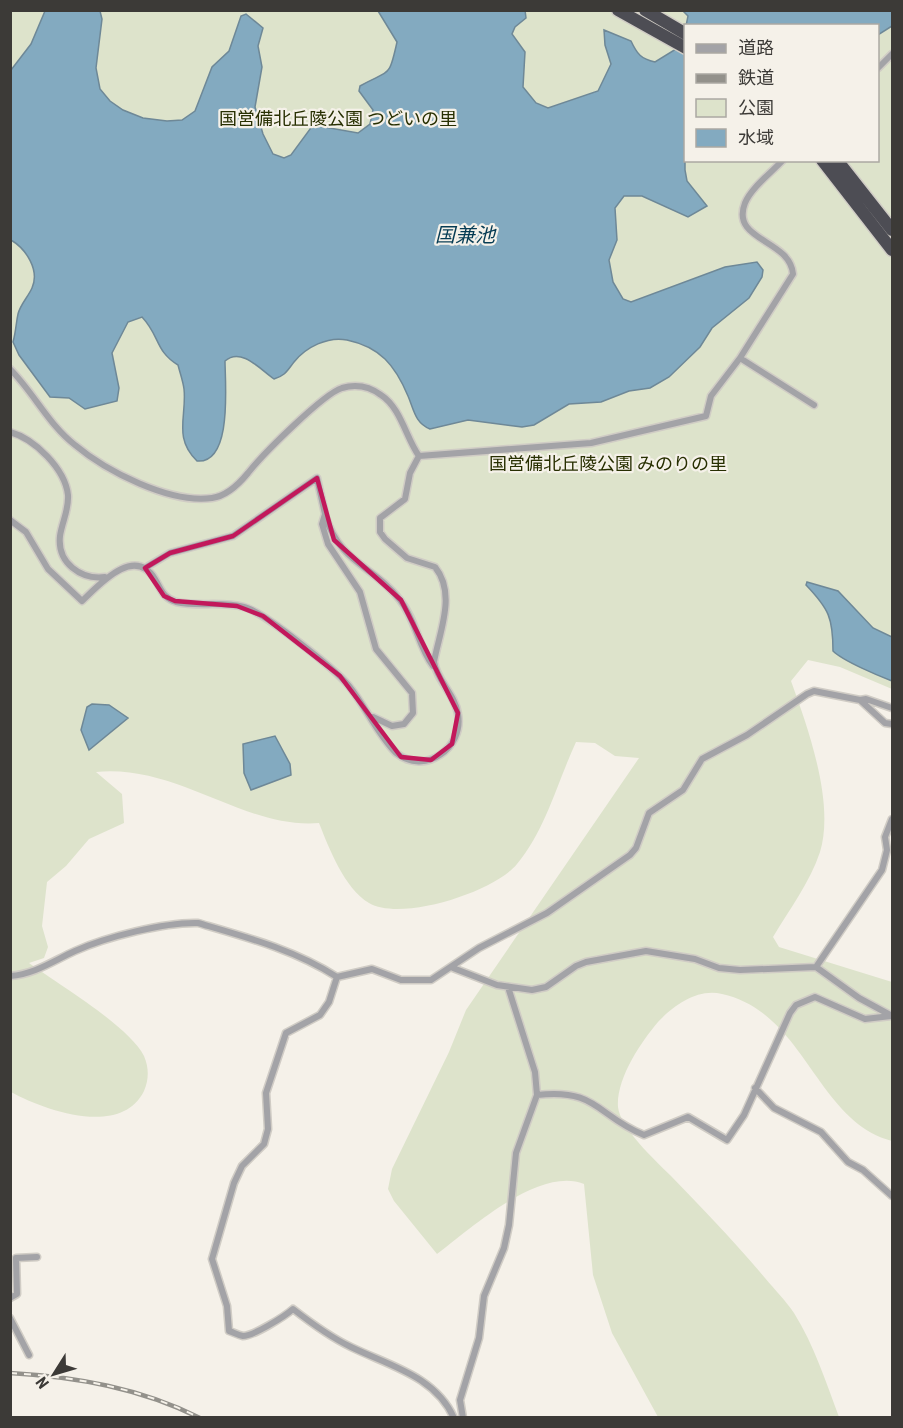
<svg xmlns="http://www.w3.org/2000/svg" width="903" height="1428" viewBox="0 0 903 1428" font-family="'Roboto Condensed','Noto Sans JP',sans-serif">
	<style>
		.green { fill: #dde3cb; fill-rule: evenodd }
		.water { fill: #83aac0; stroke: #6e8897; stroke-width: 1.5 }
		.lines { fill: none; stroke-linecap: round; stroke-linejoin: round }
		.street-casing { stroke: #d0ccc5; stroke-width: 9 }
		.highway-casing { stroke: #d0ccc5; stroke-width: 15 }
		.street { stroke: #a3a3a7; stroke-width: 6 }
		.highway { stroke: #4d4d54; stroke-width: 12 }
		.rail-casing { stroke: #93918b; stroke-width: 4.5 }
		.rail { stroke: #f5f1e9; stroke-width: 2; stroke-dasharray: 7; stroke-linecap: butt }
		.marked { fill: none; stroke: #c2185b; stroke-width: 4.5; stroke-linejoin: round }
		.labels { text-anchor: middle; dominant-baseline: central; stroke-width: 4.5; stroke-linejoin: round; paint-order: stroke }
		.park-label { font-size: 18px; fill: #272f01; stroke: #f5f1e9 }
		.water-label { font-size: 20px; font-style: italic; fill: #053b53; stroke: #f5f1e9 }
	</style>
	<rect width="100%" height="100%" fill="#f5f1e9"/>
	<path class="green" d="M10,11H892V689L840,667L808,660L791,681C808,728 835,803 820,852C810,882 789,910 773,937L779,947L892,982V1141C816,1121 805,1012 722,994C698,988 674,1005 658,1022C641,1042 616,1079 618,1107C620,1128 655,1160 670,1175C703,1209 735,1242 765,1278C775,1290 786,1301 794,1313C814,1345 826,1382 839,1417H658L612,1333L593,1275L584,1184C539,1166 470,1229 437,1254L394,1201L388,1189L392,1169L449,1052L466,1010L639,758L615,756L595,743L576,742C557,783 546,829 517,864C494,892 401,922 369,903C344,888 329,848 319,823C243,829 178,764 96,772L122,794L124,823L89,839L66,866L47,882L42,926L48,947L44,958L29,963C58,984 129,1026 144,1056C149,1068 149,1079 144,1091C121,1138 44,1110 11,1092ZM686,26H878V160H686Z"/>
	<path class="water" d="M525,10L526,18L515,27L512,34L525,52L523,87L536,103L548,108L598,91L611,64L605,45L604,30L631,41C637,54 641,59 655,62L681,46L685,26V170L687,181L707,206L688,217L642,196H624L615,208L617,240L609,260L613,282L623,299L631,302L725,267L757,262L763,270L762,277L749,298L712,328L700,347L669,377L650,388L629,391L601,402L569,404L534,425L522,427L468,420L430,429C415,423 414,410 408,396C395,365 380,347 347,340C328,336 306,347 294,362C287,371 286,375 274,379C260,369 241,347 225,361C225,383 233,464 197,461C173,438 187,416 184,389C183,381 180,373 178,365C155,351 160,336 142,317L128,322L112,353L119,388L117,401L85,409L69,398L50,397L19,355L13,342C16,331 16,323 18,314C20,305 28,297 32,288C40,270 26,249 11,240V70L31,44L45,11H100L102,19L96,68L100,89L110,101L123,110L143,118L167,121L182,120L195,111L212,67L229,51L241,16L246,14L263,28L258,46L262,67L255,107L263,134L273,154L284,158L291,155L313,125L358,133L370,124L373,110L359,91L360,86C390,69 389,79 397,42L378,11Z
		M683,11H892V26L878,35V26H686L688,16Z
		M807,582L838,591L873,628L892,637V681C879,676 843,661 833,651C833,618 829,609 806,585Z
		M92,704L109,705L128,718L89,750L81,730L87,707Z
		M275,736L290,764L291,775L251,790L244,773L243,744Z"/>
	<g class="lines">
		<defs>
			<path id="street" d="M878,68L892,54
				M740,358L814,405
				M10,369C34,393 48,424 75,445C106,471 170,504 212,498C227,496 239,484 248,473C262,455 323,394 342,388C356,384 370,387 381,395C401,408 406,438 419,456
				M10,432C35,439 65,469 68,495C69,510 62,522 60,536C57,563 81,580 105,577
				M419,456L591,443L706,416L711,396L740,358L793,274C790,239 730,241 745,203C752,187 771,173 783,160
				M325,515C340,564 373,565 400,600C416,620 418,646 433,666
				M10,520L26,532L48,569L82,601C99,585 134,545 155,579C161,589 163,598 176,602C198,607 222,601 244,607C264,612 335,669 349,686C366,707 377,734 396,753C425,776 464,748 458,714C455,694 437,681 434,662C439,633 457,594 435,567L407,558L385,539L380,532V518L405,499L410,473L419,456
				M145,568L170,553L233,536L317,478L325,514L322,524L328,544L360,592L376,649L412,693L413,713L404,724L392,726L373,717
				M892,708L866,699L860,700L885,723L892,724
				M816,967L882,870L887,850L885,837L892,819
				M453,968L497,985L532,990L546,987L576,966L586,962L646,951L695,959L719,968L740,970L816,967L859,998L892,1016
				M10,976C35,974 53,961 75,951C106,937 165,922 198,923C246,937 295,950 337,977
				M755,1088L774,1108L821,1132L848,1162L863,1170L892,1196
				M537,1095C597,1088 597,1116 644,1135L688,1117L727,1140L744,1115L790,1013L796,1005L815,997L865,1019L891,1016
				M10,1298L17,1294L16,1258L37,1257
				M10,1318L29,1355
				M454,1418C435,1376 390,1366 351,1347C330,1337 311,1323 293,1309C284,1317 253,1336 243,1336C238,1335 233,1332 229,1331L227,1306L212,1259L234,1183L242,1166L264,1144L268,1129L266,1093L286,1033L320,1015L329,1002L337,977L372,969L401,980H431L479,948L547,913L630,855L636,848L649,813L683,790L702,759L747,735L807,694L814,691L860,700
				M463,1418L460,1400L479,1338L484,1296L504,1248L509,1225L516,1153L537,1095L535,1072L508,987"/>
			<path id="highway" d="M618,10L686,48
				M645,10L686,34
				M822,160L892,250
				M837,160L892,230"/>
		</defs>
		<use href="#street" class="street-casing"/>
		<use href="#highway" class="highway-casing"/>
		<use href="#street" class="street"/>
		<use href="#highway" class="highway"/>
		<defs>
			<path id="rail" d="M10,1373C77,1377 140,1388 200,1418"/>
		</defs>
		<use href="#rail" class="rail-casing"/>
		<use href="#rail" class="rail"/>
	</g>
	<path class="marked" d="M317,478L334,540L401,600L458,713L452,744L431,760L401,757L340,676L263,616L237,606L175,601L164,596L145,568L170,553L233,536Z"/>
	<g class="labels">
		<g class="park-label">
			<text x="338" y="118">国営備北丘陵公園 つどいの里</text>
			<text x="608" y="463">国営備北丘陵公園 みのりの里</text>
		</g>
		<g class="water-label">
			<text x="465" y="235">国兼池</text>
		</g>
	</g>
	<rect width="903" height="1428" fill="none" stroke="#3c3a37" stroke-width="24"/>
	<rect x="684" y="24" width="195" height="138" fill="#f5f1e9" stroke="#aba8a2" stroke-width="1.5"/>
	<rect x="696" y="44" width="30" height="9" fill="#a3a3a7" stroke="#aba8a2" stroke-width="1.5"/>
	<text x="738" y="54" font-size="18" fill="#3c3a37">道路</text>
	<rect x="696" y="74" width="30" height="9" fill="#93918b" stroke="#aba8a2" stroke-width="1.5"/>
	<text x="738" y="84" font-size="18" fill="#3c3a37">鉄道</text>
	<rect x="696" y="99" width="30" height="18" fill="#dde3cb" stroke="#aba8a2" stroke-width="1.5"/>
	<text x="738" y="114" font-size="18" fill="#3c3a37">公園</text>
	<rect x="696" y="129" width="30" height="18" fill="#83aac0" stroke="#aba8a2" stroke-width="1.5"/>
	<text x="738" y="144" font-size="18" fill="#3c3a37">水域</text>
	<g transform="translate(54 1374) rotate(233)" stroke="#f5f1e9" stroke-width="4.5" paint-order="stroke">
	<path d="M0-4.5L10 22L0 15L-10 22Z" fill="#3c3a37"/>
	<text y="-9" font-size="16" font-weight="bold" text-anchor="middle" fill="#3c3a37">N</text>
	</g>
</svg>
